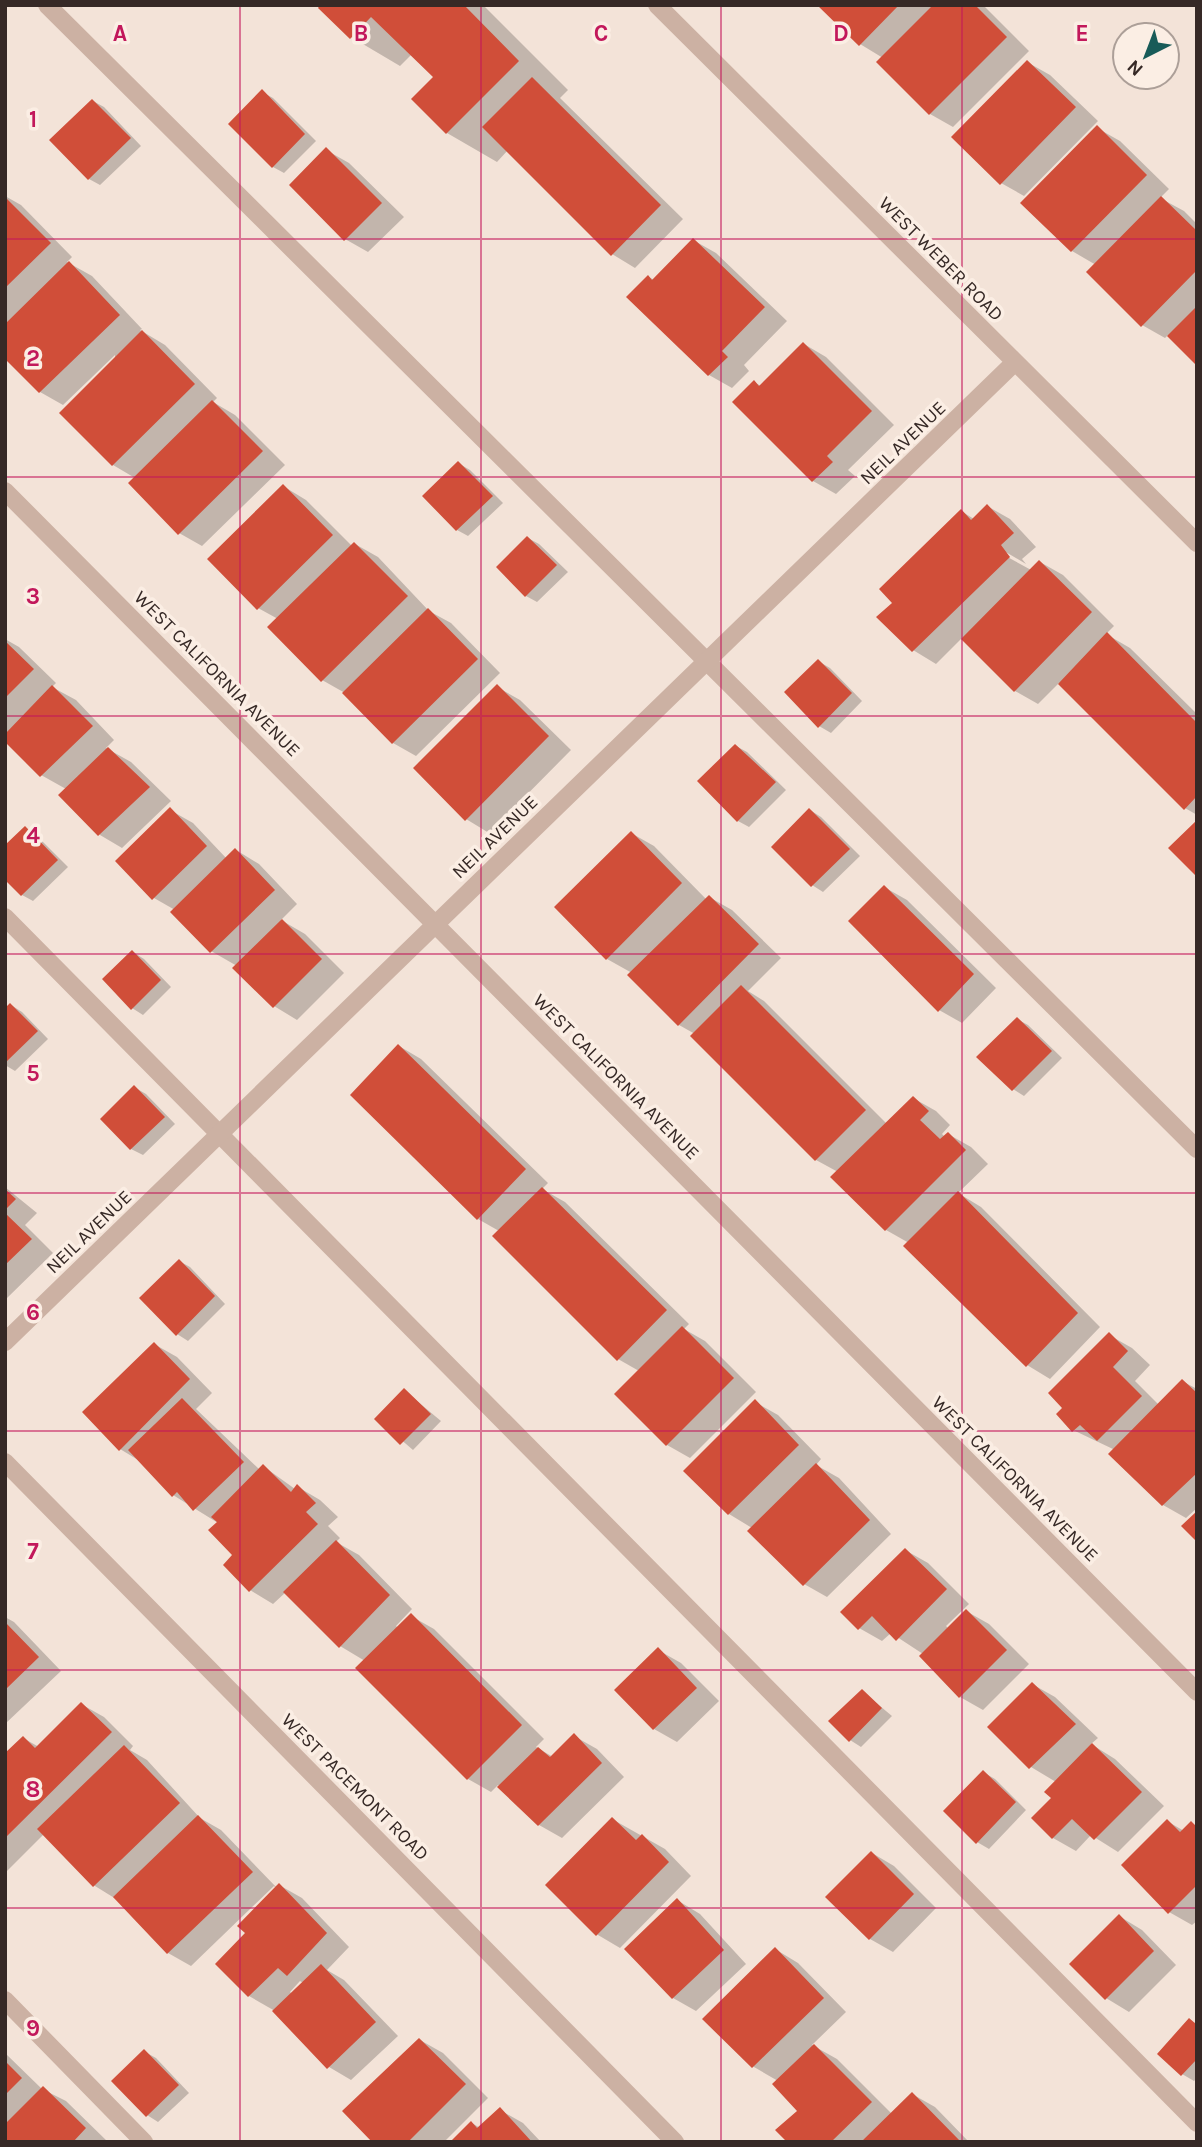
<svg xmlns="http://www.w3.org/2000/svg" width="1202" height="2147" viewBox="0 0 1202 2147" font-family="Karla,sans-serif">
	<style>
		.shadow { fill: #0003; fill-rule: evenodd }
		.building { fill: #d04e39 }
		.lines { fill: none; stroke-linecap: round; stroke-linejoin: round }
		.service { stroke: #ccb1a3; stroke-width: 18 }
		.minor { stroke: #ccb1a3; stroke-width: 18 }
		.grid { fill: none; stroke: #c2185b; stroke-width: 2; stroke-opacity: 0.55 }
		.labels { text-anchor: middle; dominant-baseline: central; stroke-width: 7; stroke-linejoin: round; paint-order: stroke }
		.street-label { font-size: 19px; fill: #362926; stroke: #fbeee4 }
		.grid-label { font-size: 23px; text-anchor: middle; font-weight: bold; fill: #c2185b; stroke: #fbeee4; stroke-width: 7; stroke-linejoin: round; paint-order: stroke }
	</style>
	<rect width="100%" height="100%" fill="#f3e3d8"/>
	<path class="shadow" d="M322,5H483L568,90L560,98L683,219L635,268L612,254L508,150L497,162L447,133L414,99L435,77L412,54L400,66L351,37Z
		M820,5H983L1029,51L953,127L930,114L879,62L883,58L860,44Z
		M1027,62L1050,75L1098,121L1024,196L1001,183Z
		M262,92L273,98L316,141L284,173L273,167Z
		M93,101L104,107L141,146L100,185L89,179Z
		M1097,128L1120,141L1169,189L1160,198L1184,211L1197,224V363L1168,335L1165,338L1142,325L1096,265L1072,251Z
		M326,150L349,163L404,217L368,252L345,239Z
		M5,196L21,205L72,257L67,262L92,276L142,329L140,330L165,345L217,398L213,402L235,415L285,465L202,546L179,533L135,478L113,465L115,355L63,405L40,392L5,357Z
		M693,240L716,253L787,321L744,365L749,371L732,388L709,375L628,297L649,277L654,280Z
		M804,344L826,357L894,425L848,470L855,476L836,494L813,481L735,402L754,382L761,386Z
		M458,463L470,470L503,503L468,536L457,530Z
		M283,486L306,500L352,546L355,544L378,557L429,611L451,623L500,673L416,756L393,743L345,693L322,680L278,619L258,608Z
		M987,506L1010,519L1036,547L1022,559L1026,564L1004,551L1002,554L1033,571L1040,562L1063,575L1114,626L1106,634L1130,648L1197,714V815L1185,808L1059,683L1038,704L1015,691L962,638L936,664L913,650L894,603L961,511L974,519Z
		M528,538L539,544L568,572L537,602L526,596Z
		M5,639L19,647L56,683L52,687L76,700L114,740L106,748L131,762L171,801L122,848L100,835L60,795L66,789L41,775L5,735Z
		M818,661L830,668L862,701L831,733L819,726Z
		M497,687L520,700L571,750L489,833L466,819Z
		M736,746L747,752L786,790L749,827L738,821L700,781Z
		M170,810L193,823L227,859L236,850L259,864L297,904L281,920L305,934L344,973L297,1020L274,1006L237,966L211,951L175,910L154,898Z
		M810,810L821,817L860,856L823,892L812,885Z
		M25,828L36,835L68,867L33,901L22,895Z
		M631,833L654,846L706,899L709,897L732,910L781,958L748,991L764,1001L887,1124L913,1098L936,1111L950,1125L942,1134L945,1137L948,1134L971,1147L988,1164L958,1193L981,1207L1100,1327L1050,1379L1027,1365L909,1243L886,1230L838,1172L816,1160L695,1034L679,1025L632,973L607,959Z
		M884,887L907,900L996,988L962,1023L939,1010Z
		M133,952L144,959L171,987L143,1015L132,1008Z
		M11,1005L22,1012L48,1039L15,1071L5,1065V1010Z
		M1017,1019L1028,1025L1062,1058L1024,1096L1013,1089Z
		M399,1046L421,1059L548,1183L542,1189L565,1202L689,1324L684,1329L705,1341L756,1392L690,1458L667,1445L639,1371L618,1359L499,1231L478,1219Z
		M134,1087L146,1094L175,1124L143,1155L131,1149L102,1119Z
		M5,1187L37,1213L25,1225L53,1253L5,1300Z
		M179,1261L190,1267L225,1304L188,1341L177,1334Z
		M1109,1335L1132,1348L1150,1365L1135,1381L1159,1405L1182,1381L1197,1389V1508L1186,1518L1163,1505L1111,1454L1115,1450L1073,1430Z
		M154,1344L177,1357L212,1393L196,1409L260,1470L263,1466L295,1489L298,1487L320,1500L338,1517L328,1526L340,1538L336,1542L359,1555L412,1609L396,1626L398,1628L411,1616L434,1629L544,1739L536,1747L553,1757L574,1736L597,1749L624,1777L562,1838L539,1825L498,1785L491,1792L468,1779L365,1661L340,1646L286,1592L273,1604L250,1590L218,1523L173,1495L143,1463L120,1449Z
		M405,1391L441,1421L413,1450L377,1419Z
		M755,1402L778,1415L821,1459L816,1465L839,1478L891,1534L827,1597L804,1584L752,1528L729,1514Z
		M905,1550L928,1563L969,1604L946,1626L949,1629L966,1611L989,1624L1029,1664L983,1710L960,1697L923,1654L891,1633L882,1641L859,1628Z
		M5,1617L14,1622L61,1671L5,1724Z
		M658,1650L681,1663L719,1701L677,1742L654,1729Z
		M1032,1684L1055,1697L1098,1738L1091,1744L1115,1759L1164,1806L1118,1852L1091,1835L1076,1851L1053,1838L1056,1782L1031,1767Z
		M862,1691L892,1716L861,1747L850,1740Z
		M81,1704L104,1717L133,1746L130,1750L147,1760L200,1818L221,1830L277,1888L279,1885L302,1898L349,1947L327,1970L344,1980L398,2036L351,2080L329,2067L275,2011L249,1996L218,1964L248,1933L276,1888L274,1886L191,1966L168,1953L116,1899L95,1886L44,1834L5,1873V1756L23,1738L39,1747ZM300,1981L303,1983L292,1994L290,1992Z
		M983,1772L995,1779L1026,1810L989,1849L977,1842Z
		M612,1819L665,1849L691,1876L620,1948L598,1935L547,1885Z
		M1167,1821L1184,1831L1191,1824L1197,1827V1921L1192,1925L1169,1912Z
		M872,1853L894,1866L936,1908L893,1952L870,1939Z
		M677,1900L700,1914L746,1964L696,2011L673,1998L626,1949Z
		M1119,1916L1142,1930L1176,1965L1129,2012L1106,1998Z
		M775,1949L798,1963L846,2012L812,2045L837,2059L892,2114L912,2094L935,2107L969,2142H789L800,2111L778,2081L754,2067L705,2019Z
		M1190,2020L1197,2024V2078L1194,2081L1182,2074Z
		M420,2040L443,2053L488,2098L444,2142H374Z
		M145,2052L156,2058L189,2093L158,2122L147,2115Z
		M5,2053L42,2089L66,2101L108,2142H5Z
		M500,2110L523,2123L541,2142H453L472,2123L480,2128Z"/>
	<path class="building" d="M320,5H464L519,61L446,134L411,99L433,77L371,17L350,39L318,8Z
		M817,5H899L859,46Z
		M933,5H975L1007,37L929,115L876,62Z
		M1027,60L1076,107L1000,185L951,137Z
		M532,77L661,205L611,256L482,127Z
		M262,89L305,134L272,168L228,124Z
		M92,99L131,138L88,180L49,140Z
		M1097,125L1147,175L1071,252L1020,203Z
		M326,147L382,203L344,241L289,185Z
		M1161,196L1197,231V270L1141,327L1086,272Z
		M5,197L51,243L5,288Z
		M693,238L765,307L722,351L728,357L708,376L626,297L648,275L652,280Z
		M69,261L120,315L39,393L5,359V324Z
		M1197,306V366L1167,336Z
		M142,330L195,384L112,466L59,413Z
		M803,342L872,411L827,456L833,462L812,482L732,402L754,380L759,386Z
		M212,400L263,451L178,535L128,483Z
		M458,461L493,496L456,531L422,496Z
		M283,484L333,535L257,610L207,559Z
		M987,504L1014,533L1001,545L1010,557L912,652L876,617L892,603L879,589L961,509L971,520Z
		M527,536L557,565L525,597L496,567Z
		M354,542L408,596L321,682L267,627Z
		M1039,560L1092,612L1014,692L961,639Z
		M428,608L478,659L392,744L342,693Z
		M1107,632L1197,723V796L1184,810L1058,684Z
		M5,641L34,669L5,698Z
		M818,659L852,693L818,728L784,692Z
		M497,684L549,736L465,821L413,768Z
		M52,685L93,726L40,777L5,742V734Z
		M735,744L776,782L737,822L697,781Z
		M108,747L150,787L98,836L58,795Z
		M170,807L207,846L152,900L115,861Z
		M809,808L850,849L811,887L771,847Z
		M1197,820V877L1168,848Z
		M25,826L58,860L21,896L5,880V845Z
		M631,831L682,883L606,960L554,907Z
		M235,848L275,890L210,953L170,912Z
		M884,885L974,974L938,1012L848,921Z
		M709,895L759,944L678,1026L627,975Z
		M282,919L322,959L273,1008L232,968Z
		M132,950L161,980L131,1010L102,979Z
		M741,985L866,1110L815,1161L690,1036Z
		M10,1003L38,1031L5,1063V1008Z
		M1017,1017L1052,1051L1012,1091L976,1057Z
		M398,1044L526,1169L477,1220L350,1095Z
		M134,1085L165,1117L130,1150L100,1119Z
		M913,1096L929,1111L920,1120L940,1139L948,1132L966,1150L885,1231L830,1177Z
		M542,1187L667,1310L617,1361L492,1236Z
		M5,1189L16,1199L5,1210Z
		M958,1191L1078,1313L1026,1367L903,1246Z
		M5,1213L32,1239L5,1265Z
		M179,1259L215,1296L176,1336L139,1298Z
		M682,1326L734,1378L666,1446L614,1394Z
		M1109,1332L1128,1351L1113,1367L1142,1396L1097,1441L1080,1425L1072,1432L1056,1414L1062,1408L1048,1393Z
		M154,1342L190,1379L119,1451L82,1412Z
		M1182,1379L1197,1393V1473L1162,1506L1108,1454Z
		M404,1388L431,1414L400,1445L374,1419Z
		M182,1398L244,1462L193,1511L177,1492L172,1497L128,1450Z
		M755,1399L799,1445L728,1515L683,1471Z
		M816,1463L870,1520L803,1586L747,1531Z
		M263,1464L291,1492L297,1484L316,1503L306,1512L318,1524L249,1592L223,1565L232,1555L208,1530L217,1522L211,1517Z
		M1197,1511V1542L1181,1526Z
		M336,1540L390,1595L339,1648L283,1592Z
		M905,1548L947,1589L896,1641L872,1616L858,1630L840,1612Z
		M966,1609L1007,1650L959,1698L919,1656Z
		M411,1613L522,1725L467,1780L355,1668Z
		M5,1622L39,1657L5,1690Z
		M658,1647L697,1688L653,1730L614,1690Z
		M1032,1682L1076,1724L1029,1769L987,1727Z
		M862,1689L882,1708L849,1742L828,1721Z
		M81,1702L112,1732L5,1838V1753L23,1736L35,1748Z
		M574,1733L602,1763L538,1826L497,1787L538,1747L550,1757Z
		M1092,1743L1142,1792L1094,1840L1072,1819L1052,1839L1031,1818L1051,1798L1044,1792Z
		M124,1745L180,1803L93,1887L37,1829Z
		M983,1770L1016,1802L976,1844L943,1811Z
		M198,1815L253,1872L167,1954L113,1897Z
		M612,1817L636,1840L642,1834L669,1862L596,1936L545,1885Z
		M1167,1819L1180,1832L1191,1821L1197,1827V1885L1168,1914L1121,1865Z
		M871,1851L914,1894L869,1940L825,1897Z
		M279,1883L327,1933L287,1976L278,1968L248,1997L215,1964L245,1933L237,1926Z
		M677,1898L724,1950L672,1999L624,1949Z
		M1119,1914L1154,1951L1105,2000L1069,1964Z
		M775,1947L824,1998L752,2068L702,2019Z
		M321,1964L376,2022L327,2069L272,2011Z
		M1189,2018L1197,2025V2059L1181,2076L1157,2054Z
		M419,2038L466,2084L408,2142H372L342,2111Z
		M814,2044L872,2102L831,2142H787L775,2130L797,2111L772,2084Z
		M144,2049L179,2085L146,2117L111,2081Z
		M5,2061L22,2078L5,2095Z
		M43,2086L86,2128L73,2142H5V2124Z
		M912,2092L961,2142H861Z
		M500,2107L532,2142H450L471,2121L477,2128Z"/>
	<g class="lines">
		<path class="service" d="M47,5L1197,1149
			M5,917L1197,2123
			M5,2000L144,2142"/>
		<path class="minor" d="M657,5L1197,543
			M5,491L1197,1692
			M5,1342L1015,362
			M5,1462L675,2142"/>
	</g>
	<path class="grid" d="M240,5V2142M481,5V2142M721,5V2142M962,5V2142M5,239H1197M5,477H1197M5,716H1197M5,954H1197M5,1193H1197M5,1431H1197M5,1670H1197M5,1908H1197"/>
	<g class="labels">
		<g class="street-label">
			<text transform="translate(941 259) rotate(45)">WEST WEBER ROAD</text>
			<text transform="translate(903 443) rotate(-44)">NEIL AVENUE</text>
			<text transform="translate(217 674) rotate(45)">WEST CALIFORNIA AVENUE</text>
			<text transform="translate(495 837) rotate(-44)">NEIL AVENUE</text>
			<text transform="translate(616 1077) rotate(45)">WEST CALIFORNIA AVENUE</text>
			<text transform="translate(89 1232) rotate(-44)">NEIL AVENUE</text>
			<text transform="translate(1015 1479) rotate(45)">WEST CALIFORNIA AVENUE</text>
			<text transform="translate(355 1787) rotate(45)">WEST PACEMONT ROAD</text>
		</g>
	</g>
	<g class="grid-label">
		<text x="120" y="41">A</text>
		<text x="361" y="41">B</text>
		<text x="601" y="41">C</text>
		<text x="841" y="41">D</text>
		<text x="1082" y="41">E</text>
		<text x="33" y="127">1</text>
		<text x="33" y="366">2</text>
		<text x="33" y="604">3</text>
		<text x="33" y="843">4</text>
		<text x="33" y="1081">5</text>
		<text x="33" y="1320">6</text>
		<text x="33" y="1559">7</text>
		<text x="33" y="1797">8</text>
		<text x="33" y="2036">9</text>
	</g>
	<rect width="1202" height="2147" fill="none" stroke="#362926" stroke-width="14"/>
	<g transform="translate(1146 56) rotate(222)"><circle r="33" fill="#fbeee4" stroke="#ac9f98" stroke-width="2"/>
	<path d="M0-5L12 26L0 18L-12 26Z" fill="#185b58"/>
	<text y="-10" font-size="19" font-weight="bold" text-anchor="middle" fill="#362926">N</text>
	</g>
</svg>
